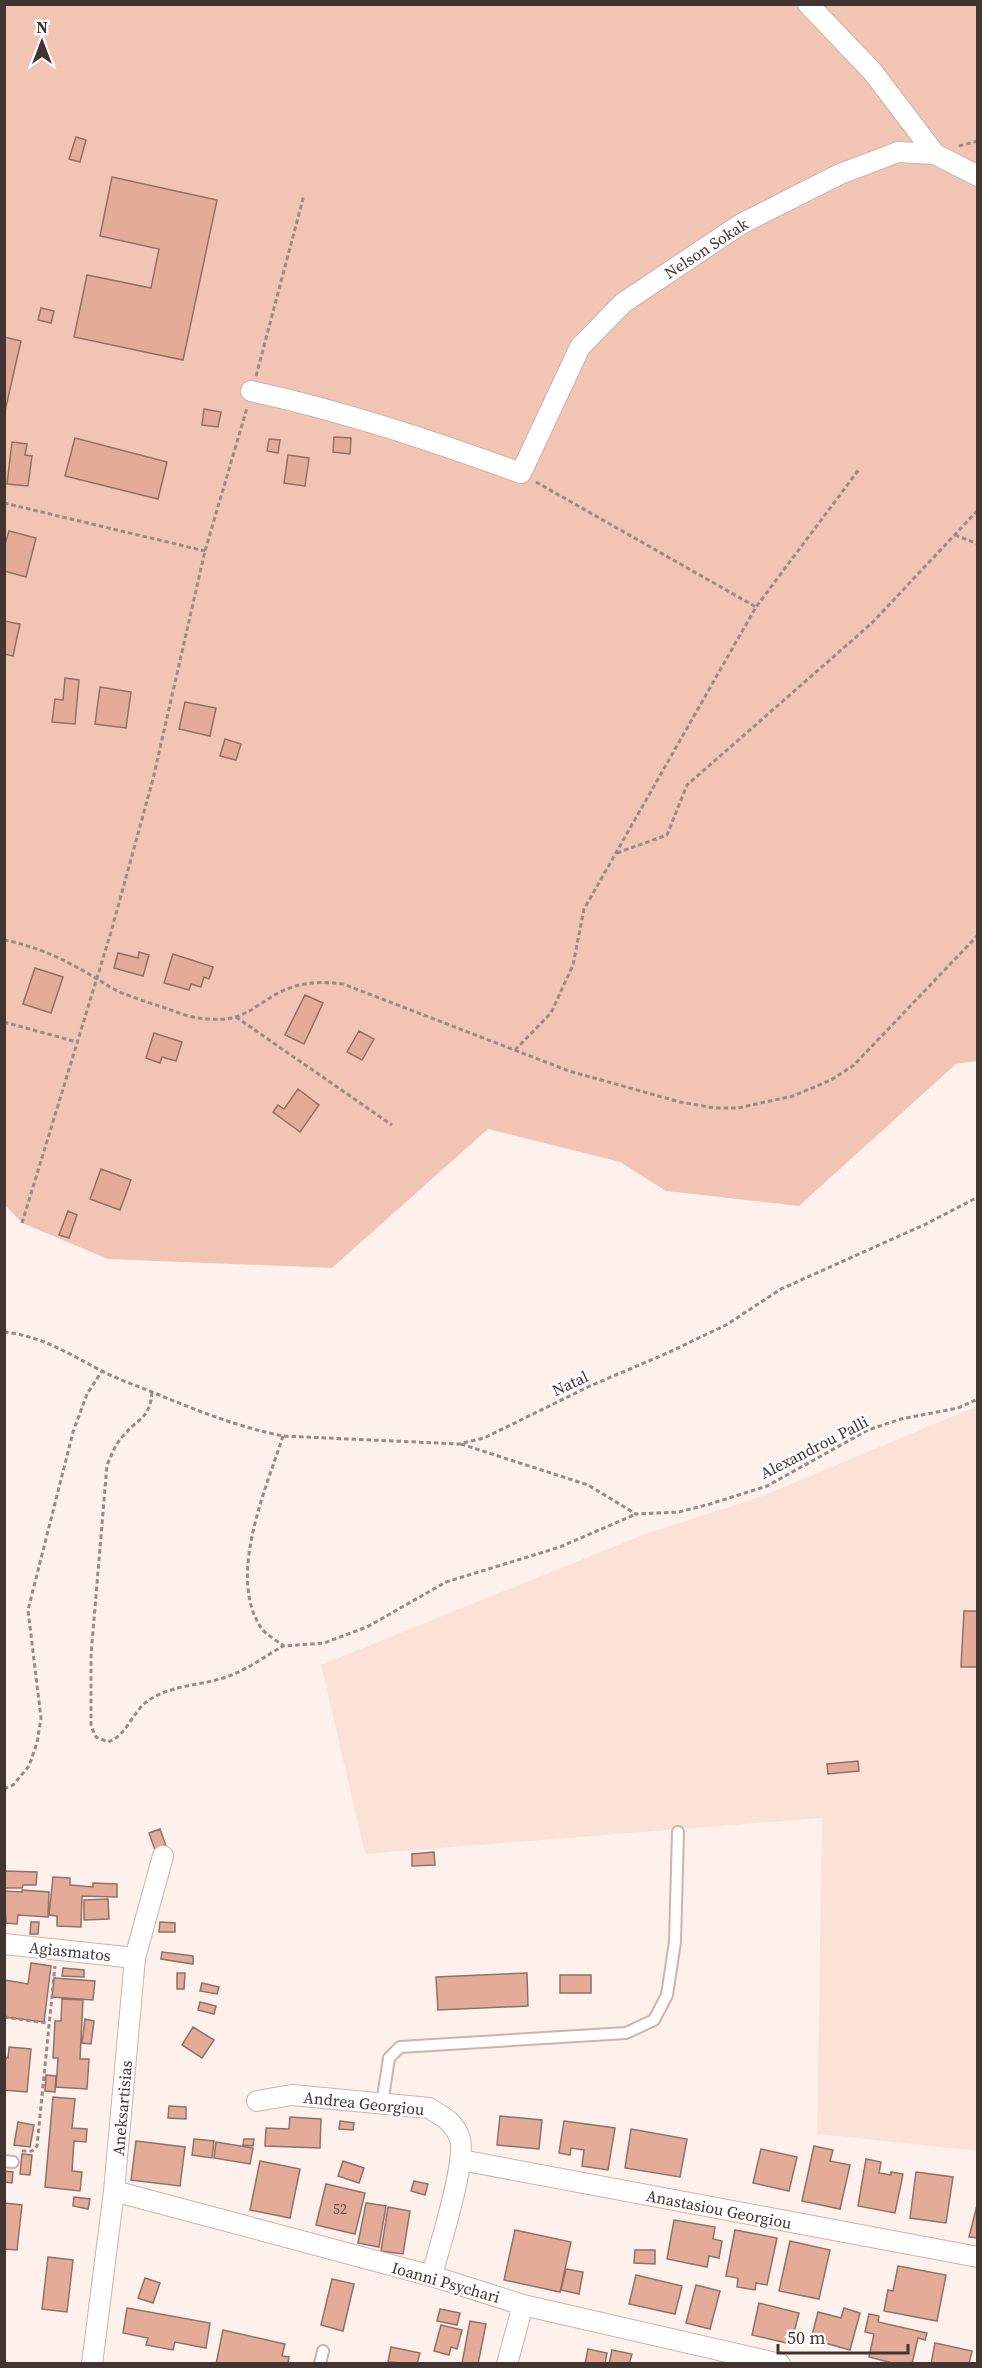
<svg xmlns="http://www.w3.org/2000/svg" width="982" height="2368" viewBox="0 0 982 2368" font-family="'Source Serif 4',serif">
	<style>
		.built { fill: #fbe2d9 }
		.green { fill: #f2c4b3 }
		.building { fill: #e4ac98; stroke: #8f7267; stroke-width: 1.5 }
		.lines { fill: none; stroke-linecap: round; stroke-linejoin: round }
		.service-casing { stroke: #d1b2a7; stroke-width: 14 }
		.minor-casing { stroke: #d1b2a7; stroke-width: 22 }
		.path { stroke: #998c87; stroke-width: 3; stroke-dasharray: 4.5 3; stroke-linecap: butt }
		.service { stroke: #fff; stroke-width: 10 }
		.minor { stroke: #fff; stroke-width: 20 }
		.labels { text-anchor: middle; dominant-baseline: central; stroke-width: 5; stroke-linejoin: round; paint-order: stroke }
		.number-label { font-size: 14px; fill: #6a534b }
		.street-label { font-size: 16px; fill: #423531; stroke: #fff }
	</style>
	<rect width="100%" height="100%" fill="#fef1ec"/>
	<path class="built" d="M977,1406V2151L817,2134L822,1818L365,1854L321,1665L645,1534L760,1497Z"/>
	<path class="green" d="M5,5H977V1061L956,1064L799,1206L666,1191L620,1162L488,1129L332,1268L108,1259L22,1223L5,1205Z"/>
	<path class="building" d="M76,137L86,140L80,162L69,159Z
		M112,177L217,200L183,360L74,337L87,275L151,288L159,249L100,236Z
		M41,308L54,311L51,323L38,320Z
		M4,337L21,341L5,411H4Z
		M204,409L221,412L218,427L202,425Z
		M334,437L351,438L350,454L333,452Z
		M75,438L167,462L158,499L65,476Z
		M269,439L280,440L278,453L267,451Z
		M12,442L27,444L25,455L32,456L28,486L7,484Z
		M288,455L309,458L305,486L284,483Z
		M9,531L36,538L26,577L4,571V547Z
		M4,621L20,624L13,656L4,654Z
		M65,678L79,680L75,724L52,722L55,699L63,700Z
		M100,687L131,692L126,728L95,724Z
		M185,702L216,708L210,736L179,729Z
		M225,739L241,744L236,760L220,756Z
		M139,952L149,955L143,976L114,968L118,953L138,958Z
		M173,954L213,967L209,979L204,977L201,987L191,984L189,990L164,983Z
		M35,968L63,977L51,1013L23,1004Z
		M305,995L323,1003L304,1044L285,1035Z
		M359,1031L374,1039L362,1060L347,1052Z
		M154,1033L182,1042L176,1061L162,1057L160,1063L146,1058Z
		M298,1089L319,1105L300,1132L273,1112L278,1105L284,1109Z
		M101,1169L131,1180L120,1210L90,1199Z
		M68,1211L77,1215L69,1238L59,1235Z
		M964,1611H978V1667H961Z
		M858,1761L859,1771L828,1774L827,1764Z
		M160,1829L166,1846L155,1850L149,1833Z
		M434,1852L435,1865L412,1866V1854Z
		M4,1871L37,1872L36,1885H23L22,1888H4Z
		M53,1877L70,1878V1885L93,1887V1883L117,1884V1897L82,1896L81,1927L57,1926V1916L49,1915Z
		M22,1890L49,1892L48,1917L18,1915L17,1924L6,1923L4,1891L22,1892Z
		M108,1899L109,1919L84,1920V1900Z
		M31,1922H39L38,1934H30Z
		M160,1922L175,1923V1932H159Z
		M162,1952L193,1956V1964L161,1959Z
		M31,1963L51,1966L44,2022L4,2017V1980L28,1984Z
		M63,1968L84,1970V1977L62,1976Z
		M177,1973H185L184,1989H177Z
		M527,1973L528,2006L438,2010L436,1977Z
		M560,1975H591V1993H560Z
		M54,1978L95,1981L93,2000L52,1997Z
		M202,1983L219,1987L217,1994L200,1991Z
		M62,1999L83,2000L80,2059H89L87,2089L56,2087L58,2058H53L55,2021H61Z
		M200,2002L216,2006L214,2014L198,2010Z
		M85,2019L94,2021L91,2044L82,2043Z
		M193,2027L214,2040L202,2058L182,2045Z
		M9,2047L31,2049L27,2092L4,2090V2058H8Z
		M46,2075L56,2076L55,2092L45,2091Z
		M53,2097L75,2099L72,2128L87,2129L86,2142L74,2141L72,2171L82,2172L80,2191L45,2187Z
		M169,2106L186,2107V2119L168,2118Z
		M500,2116L542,2120L539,2149L497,2145Z
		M290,2117L321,2119L320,2148L265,2146L266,2128L289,2129Z
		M340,2121L354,2123L353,2130L339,2129Z
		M564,2121L615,2128L608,2170L582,2166L584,2150L571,2148L570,2155L559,2153Z
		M18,2122L34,2125L30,2147L14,2145Z
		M631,2129L687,2139L680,2177L625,2168Z
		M194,2139L214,2141L212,2158L192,2155Z
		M244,2139H254L253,2146L243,2145Z
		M136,2141L185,2147L180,2186L131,2180Z
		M216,2142L253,2148L250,2164L214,2158Z
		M814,2146L833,2150L830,2161L850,2165L840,2209L802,2201Z
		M761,2149L797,2157L789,2191L753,2183Z
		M22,2154L32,2155L30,2175L20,2174Z
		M866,2159L881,2162L879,2173L891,2175V2172L903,2174L895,2213L858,2206Z
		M260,2161L300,2169L290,2218L250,2210Z
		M343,2161L364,2168L359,2183L338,2176Z
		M4,2171L13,2172L12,2183L4,2182Z
		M916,2172L953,2177L946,2223L910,2218Z
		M414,2181L428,2184L425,2195L411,2191Z
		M326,2184L365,2193L355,2234L316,2225Z
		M74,2197L90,2199L88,2209L73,2206Z
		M978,2201V2238L969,2237Z
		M4,2203L22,2205L17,2250L4,2249Z
		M366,2203L386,2206L379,2247L358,2243Z
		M388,2207L410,2211L403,2254L381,2251Z
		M674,2220L715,2227L713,2239L722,2241L719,2258L709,2256L707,2267L667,2259Z
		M515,2230L571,2242L560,2292L504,2280Z
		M735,2230L777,2238L767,2285L756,2283L755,2290L737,2287L738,2278L726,2276Z
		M790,2241L830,2250L819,2299L779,2291Z
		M635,2250H655V2264L634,2263Z
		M48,2257L73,2260L67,2312L42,2309Z
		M898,2266L946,2275L937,2321L884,2311L888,2290L893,2291Z
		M566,2269L583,2272L579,2294L561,2290Z
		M636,2275L682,2286L675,2314L629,2304Z
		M145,2278L160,2283L153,2303L138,2298Z
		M332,2279L354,2284L343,2331L321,2325Z
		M696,2285L720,2291L710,2329L686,2323Z
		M759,2303L799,2313L791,2344L752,2335Z
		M127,2308L210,2323L206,2348L175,2342L173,2350L146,2345L148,2338L123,2333Z
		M844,2308L860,2313L850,2350L811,2339L818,2312L841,2318Z
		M440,2309L460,2313L457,2325L437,2321Z
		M869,2314L879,2316L878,2322L927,2333L925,2340L918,2338L912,2364H896L869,2357L874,2334L865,2332Z
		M470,2321L486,2324L478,2364L462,2363Z
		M441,2325L462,2330L457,2349L451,2347L449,2355L434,2351Z
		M223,2330L285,2344L282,2356L289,2357L288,2364H216Z
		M935,2343L972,2351L969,2364H931Z
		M391,2347L420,2353L417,2364L388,2362Z
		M588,2349L607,2353L605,2364H585Z
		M612,2350L632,2354L629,2364H609Z"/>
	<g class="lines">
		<defs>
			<path id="service" d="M382,2104L389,2058L400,2047L626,2033L654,2020L667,1995L675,1942L678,1832
				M4,2161L13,2162
				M320,2364L323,2351"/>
			<path id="minor" d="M808,4L872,71L935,154
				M251,391C344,411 432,441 521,473L580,347L623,303L741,224L840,174L898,152L935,154L978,176
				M4,1944L135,1958
				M257,2101L292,2095L429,2108C442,2116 453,2121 459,2136C469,2158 438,2249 432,2276
				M461,2160L978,2257
				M114,2191L432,2276L523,2305L780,2364
				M92,2364L114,2191L135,1958L163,1856
				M507,2364L523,2305"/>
		</defs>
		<use href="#service" class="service-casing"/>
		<use href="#minor" class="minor-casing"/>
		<path class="path" d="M959,146L978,141
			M256,376L304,195
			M536,482L756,607
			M4,503L205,551
			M955,535L978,544
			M617,853L667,835L687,785L872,623L978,510
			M4,940C41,947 74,964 105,984C122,995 145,1001 165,1008C179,1013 194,1019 209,1019C244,1022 253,1006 280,992C300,982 321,981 343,984L569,1071L680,1102L715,1108H738L793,1096L831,1080L854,1065L978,935
			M236,1017L392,1125
			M4,1022L77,1042
			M515,1050L551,1013L573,965L584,909L756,607L860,468
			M22,1223L111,932L153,779L205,551L247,408
			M4,1332C42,1336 69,1354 102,1371C119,1380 138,1386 157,1394C198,1411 238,1427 283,1436L459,1444L484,1438L590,1386L665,1354L726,1325L781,1289L926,1224L978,1197
			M152,1392C150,1419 139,1417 124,1435C115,1444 112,1454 107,1465L91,1655V1726L96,1737L108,1742C128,1735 132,1711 149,1700C175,1683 207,1686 234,1674C251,1667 267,1655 283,1646
			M283,1436C266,1489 226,1578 262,1629C267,1635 277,1641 284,1646L324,1643L367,1627L446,1582L560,1547L636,1514
			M461,1444L588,1485L636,1514L679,1512L710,1504L767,1486L868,1430L901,1419L958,1408L978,1399
			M4,1789L13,1785L29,1766L37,1743L41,1718L28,1610L73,1432L87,1394L102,1371
			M4,2017L48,2023
			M22,2151H32L37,2146L55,1966"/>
		<use href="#service" class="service"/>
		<use href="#minor" class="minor"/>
	</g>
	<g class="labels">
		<g class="number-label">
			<text x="340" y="2209">52</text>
		</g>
		<g class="street-label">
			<text transform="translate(706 248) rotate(-33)">Nelson Sokak</text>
			<text transform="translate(570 1383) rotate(-25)">Natal</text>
			<text transform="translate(814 1447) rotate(-27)">Alexandrou Palli</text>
			<text transform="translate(70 1951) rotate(6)">Agiasmatos</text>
			<text transform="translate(364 2103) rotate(6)">Andrea Georgiou</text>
			<text transform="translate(122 2108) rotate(-85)">Aneksartisias</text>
			<text transform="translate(719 2209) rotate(11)">Anastasiou Georgiou</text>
			<text transform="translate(446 2282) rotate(16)">Ioanni Psychari</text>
		</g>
	</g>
	<rect width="982" height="2368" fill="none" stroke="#423531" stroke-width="12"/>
	<g transform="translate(42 42)" stroke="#ffffff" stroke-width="4.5" paint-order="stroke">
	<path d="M0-4.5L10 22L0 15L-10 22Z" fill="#423531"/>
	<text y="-9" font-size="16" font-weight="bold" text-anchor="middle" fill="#423531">N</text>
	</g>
	<path d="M778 2344v9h130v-9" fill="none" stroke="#423531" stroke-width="3"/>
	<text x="787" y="2344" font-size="18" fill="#423531" stroke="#ffffff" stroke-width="4.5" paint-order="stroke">50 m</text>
</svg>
